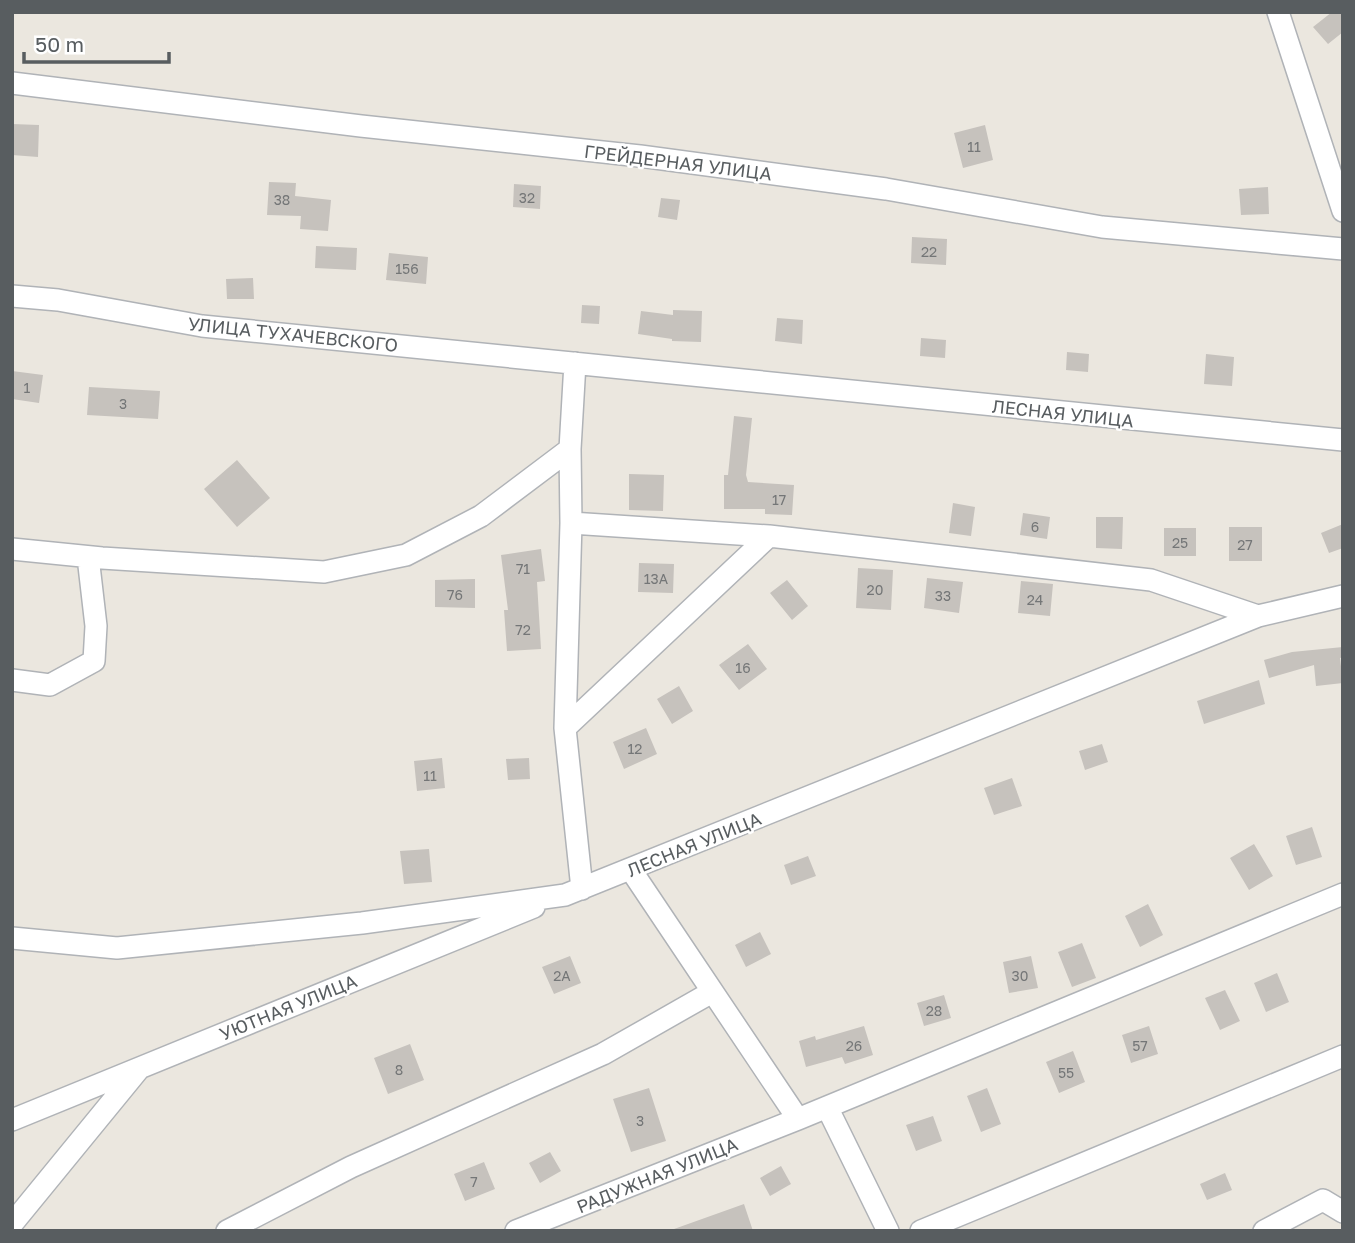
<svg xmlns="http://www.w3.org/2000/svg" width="1355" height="1243" viewBox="0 0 1355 1243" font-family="'Golos Text',sans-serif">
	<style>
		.building { fill: #c6c2bd }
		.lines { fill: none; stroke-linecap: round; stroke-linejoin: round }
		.minor-casing { stroke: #b0b3b7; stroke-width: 24 }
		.minor { stroke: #fff; stroke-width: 21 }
		.labels { text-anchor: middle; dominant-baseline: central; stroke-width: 5; stroke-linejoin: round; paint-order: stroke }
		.number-label { font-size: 14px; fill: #747677 }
		.street-label { font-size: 18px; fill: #585d60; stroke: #fff }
	</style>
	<rect width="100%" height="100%" fill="#ebe7df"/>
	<path class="building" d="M1332,12H1343V32L1328,44L1313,27Z
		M12,124L39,125L38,157L12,155Z
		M985,125L993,160L963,168L954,133Z
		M269,182L296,183L295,196L331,200L328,231L300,229L301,216L267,215Z
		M514,184L541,186L540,209L513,207Z
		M1268,187L1269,214L1241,215L1239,189Z
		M661,198L680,200L677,220L658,217Z
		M912,237L947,239L946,265L911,263Z
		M316,246L357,248L356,270L315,268Z
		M389,253L428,257L426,284L386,280Z
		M253,278L254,299H227L226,279Z
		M582,305L600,306L599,324L581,323Z
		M673,310L702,311L701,342L672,341V339L638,334L641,311L673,315Z
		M777,318L803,320L802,344L775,341Z
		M921,338L946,340L945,358L920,356Z
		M1067,352L1089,354L1088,372L1066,370Z
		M1206,354L1234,357L1232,386L1204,384Z
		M12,371L43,375L39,403L12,399Z
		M89,387L160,391L158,419L87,415Z
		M734,416L752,418L746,475L748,482L794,485L792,515L765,514V509H724V475H728Z
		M237,460L270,498L237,527L204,489Z
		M629,474L664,475L663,511L629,510Z
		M953,503L975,507L971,536L949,533Z
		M1023,513L1050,517L1047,539L1020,535Z
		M1096,517H1123L1122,549L1096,548Z
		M1343,524V548L1329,553L1321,533Z
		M1229,527H1262V561H1229Z
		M1164,528H1196V556H1164Z
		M541,549L545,581L537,582L541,649L507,651L504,610H508L501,555Z
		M639,563L674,564L673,593L638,592Z
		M858,568L893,570L891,610L856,608Z
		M927,578L963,582L959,613L924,608Z
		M475,579V608L435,607V580Z
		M787,580L808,606L792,620L770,593Z
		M1021,581L1053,584L1050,616L1018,613Z
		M748,644L767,669L739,690L719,665Z
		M1343,647V657L1340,658L1343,683L1316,686L1314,665L1269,678L1264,660L1292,652Z
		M1259,680L1265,704L1204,724L1197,701Z
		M679,686L693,711L672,724L657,699Z
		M646,728L657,754L624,769L613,742Z
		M1102,744L1108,762L1085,770L1079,751Z
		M442,758L445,788L417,791L414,761Z
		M529,758L530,779L508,780L506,759Z
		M1012,778L1022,806L994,815L984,788Z
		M1312,827L1322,857L1296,865L1286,836Z
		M1254,844L1273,876L1249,890L1230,858Z
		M429,849L432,882L404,884L400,851Z
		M808,856L816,876L791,885L784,865Z
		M1148,904L1163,935L1140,947L1125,916Z
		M760,932L771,954L746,967L735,945Z
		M1082,943L1096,978L1072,987L1058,952Z
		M570,956L581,983L554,994L542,967Z
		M1031,956L1038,988L1009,993L1003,962Z
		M1277,973L1289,1002L1266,1012L1254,983Z
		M1225,990L1240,1021L1220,1030L1205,998Z
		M944,995L951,1018L924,1026L917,1003Z
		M864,1026L873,1055L845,1064L842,1057L806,1067L799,1041L815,1036L816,1040Z
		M1149,1026L1158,1054L1131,1063L1122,1035Z
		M410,1044L424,1080L388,1094L374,1058Z
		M1073,1051L1085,1082L1059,1093L1046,1062Z
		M649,1088L666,1141L631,1152L613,1099Z
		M987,1088L1001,1124L981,1132L967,1096Z
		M933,1116L942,1141L916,1151L906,1125Z
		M550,1152L561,1171L540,1183L529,1163Z
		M484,1162L495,1189L465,1201L454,1174Z
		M781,1166L791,1184L770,1196L760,1178Z
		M1225,1173L1232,1190L1207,1200L1200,1184Z
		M744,1204L753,1231H675L674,1229Z"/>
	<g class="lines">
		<defs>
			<path id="minor" d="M1278,12L1343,211
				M12,83L361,126L640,156L886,189L1102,227L1343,249
				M12,296L58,300L202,326L1343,440
				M575,363L570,449L571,523L565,728L582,889
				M571,523L769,536L1151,580L1258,616
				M12,549L102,558L324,572L406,555L481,516L570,449
				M12,680L50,685L94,661L96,626L88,557
				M565,728L769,536
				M631,870L798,1119
				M12,938L117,948L362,923L565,895L1258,616L1343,596
				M827,1107L888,1231
				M12,1120L534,907
				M12,1224L138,1070
				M227,1231L351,1167L603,1054L712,992
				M516,1231L798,1119L1343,894
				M921,1231L1343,1056
				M1264,1231L1323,1200L1343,1212"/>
		</defs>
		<use href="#minor" class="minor-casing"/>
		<use href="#minor" class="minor"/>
	</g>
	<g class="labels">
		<g class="number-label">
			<text x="974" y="146">11</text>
			<text x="527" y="197">32</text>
			<text x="282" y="199">38</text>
			<text x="929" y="251">22</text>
			<text x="407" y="268">156</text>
			<text x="27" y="387">1</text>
			<text x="123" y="403">3</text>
			<text x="779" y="499">17</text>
			<text x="1035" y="526">6</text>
			<text x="1180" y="542">25</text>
			<text x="1245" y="544">27</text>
			<text x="523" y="568">71</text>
			<text x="656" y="578">13А</text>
			<text x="875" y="589">20</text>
			<text x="455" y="594">76</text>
			<text x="943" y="595">33</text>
			<text x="1035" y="599">24</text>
			<text x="523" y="629">72</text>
			<text x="743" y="667">16</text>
			<text x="635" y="748">12</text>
			<text x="430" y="775">11</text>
			<text x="562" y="975">2А</text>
			<text x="1020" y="975">30</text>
			<text x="934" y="1010">28</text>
			<text x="854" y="1045">26</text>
			<text x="1140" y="1045">57</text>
			<text x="399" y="1069">8</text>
			<text x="1066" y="1072">55</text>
			<text x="640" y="1120">3</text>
			<text x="474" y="1181">7</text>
		</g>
		<g class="street-label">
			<text transform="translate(678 162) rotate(7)">ГРЕЙДЕРНАЯ УЛИЦА</text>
			<text transform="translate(293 334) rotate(6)">УЛИЦА ТУХАЧЕВСКОГО</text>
			<text transform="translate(1063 413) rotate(6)">ЛЕСНАЯ УЛИЦА</text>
			<text transform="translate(694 844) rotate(-22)">ЛЕСНАЯ УЛИЦА</text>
			<text transform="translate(288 1007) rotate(-22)">УЮТНАЯ УЛИЦА</text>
			<text transform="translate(657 1175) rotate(-22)">РАДУЖНАЯ УЛИЦА</text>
		</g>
	</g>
	<rect width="1355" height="1243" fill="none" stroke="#585d60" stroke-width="28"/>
	<path d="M24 52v10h145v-10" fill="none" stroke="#585d60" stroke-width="3.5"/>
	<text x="35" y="52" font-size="21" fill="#585d60" stroke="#ffffff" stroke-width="5" paint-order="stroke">50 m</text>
</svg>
